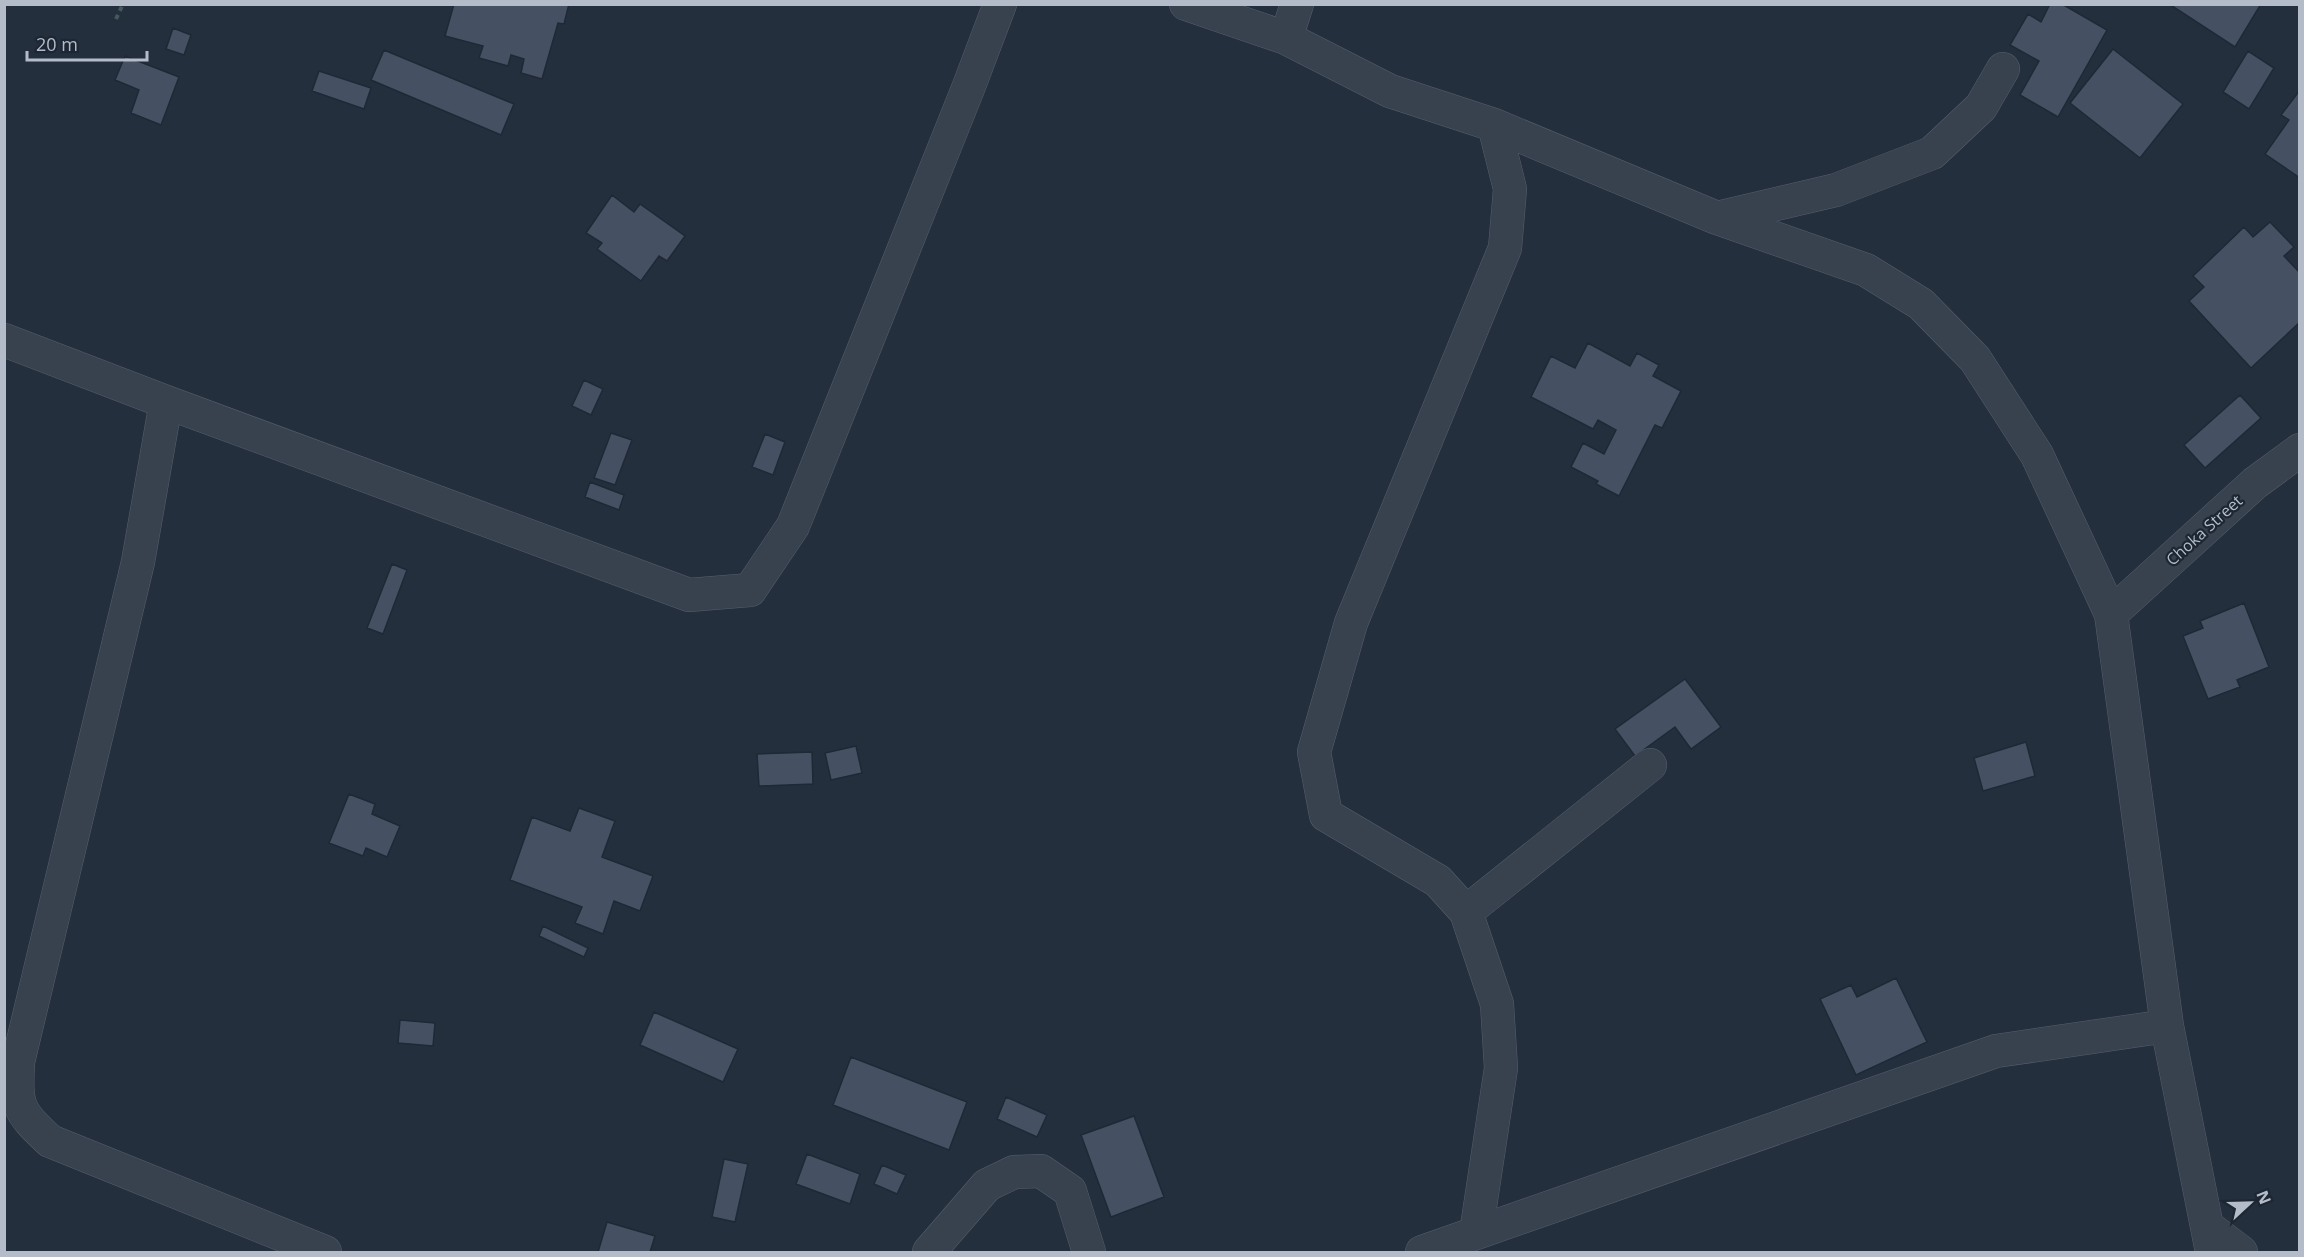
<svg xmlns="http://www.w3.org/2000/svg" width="2304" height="1257" viewBox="0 0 2304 1257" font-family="'Open Sans',sans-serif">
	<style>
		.building { fill: #455162; stroke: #1f2835; stroke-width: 1.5 }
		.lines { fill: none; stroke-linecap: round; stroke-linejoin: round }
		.minor-casing { stroke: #565f6c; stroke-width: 34 }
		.path { stroke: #44595c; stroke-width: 4; stroke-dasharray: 4.5 4.5; stroke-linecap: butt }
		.minor { stroke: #38414e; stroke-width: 33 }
		.labels { text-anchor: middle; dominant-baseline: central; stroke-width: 4.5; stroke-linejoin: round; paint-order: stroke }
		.street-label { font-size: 16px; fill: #b4bcc9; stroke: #1d2633 }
	</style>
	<rect width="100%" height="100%" fill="#242f3e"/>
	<path class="building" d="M454,4H569L564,24L558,23L542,79L521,73L524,59L511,55L508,66L479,58L483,46L445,36Z
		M2050,4H2062L2107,30L2058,117L2020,95L2039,61L2010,45L2028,14L2041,22Z
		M2169,4H2261L2235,47Z
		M173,28L191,35L184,55L166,49Z
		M2113,49L2183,104L2140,158L2070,103Z
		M384,50L514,104L501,135L371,80Z
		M2248,51L2274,68L2249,109L2223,92Z
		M125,56L179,77L161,125L131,113L139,90L115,80Z
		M319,71L371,88L364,109L312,91Z
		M2300,90V178L2265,154L2289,120L2281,115Z
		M612,195L634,212L640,204L685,236L667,261L659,256L641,281L597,249L602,243L586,233Z
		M2270,222L2294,247L2284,256L2300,273V322L2251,368L2189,301L2204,287L2193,276L2244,227L2253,237Z
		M1588,343L1630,366L1637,353L1659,365L1653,376L1681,391L1662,428L1655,425L1619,496L1596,484L1598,481L1571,467L1583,443L1604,454L1616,430L1598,420L1593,429L1531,397L1551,356L1575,368Z
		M584,380L603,389L591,415L572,406Z
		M2240,395L2261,418L2205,468L2184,445Z
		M611,433L632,440L615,485L594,478Z
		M765,434L785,442L773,475L752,467Z
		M590,482L624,495L619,510L585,497Z
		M392,564L407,570L383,634L367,628Z
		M2244,603L2269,667L2237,680L2240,687L2208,699L2183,636L2203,628L2200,621Z
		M1685,679L1721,727L1691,749L1675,727L1635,756L1615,729Z
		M2026,742L2035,776L1983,791L1974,758Z
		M856,746L862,773L831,780L825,753Z
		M812,752L813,784L759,786L757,754Z
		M349,794L375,804L372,814L400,826L387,857L366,848L363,856L329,843Z
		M579,808L615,821L602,857L653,876L640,911L614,901L603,934L575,923L582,907L510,880L532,817L570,831Z
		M543,926L588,948L584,957L539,936Z
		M1896,978L1927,1042L1856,1075L1820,999L1851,985L1857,997Z
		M654,1012L738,1049L723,1082L640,1045Z
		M400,1020L435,1023L433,1046L398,1043Z
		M851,1057L967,1102L949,1150L833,1105Z
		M1006,1097L1047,1115L1037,1137L997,1119Z
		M1134,1116L1164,1197L1111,1217L1081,1135Z
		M807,1154L860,1174L850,1204L796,1184Z
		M724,1159L748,1164L735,1222L712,1217Z
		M882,1165L906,1175L897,1194L874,1184Z
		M607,1222L655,1236L650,1252H598Z"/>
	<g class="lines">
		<defs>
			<path id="minor" d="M1186,4L1286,38L1390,91L1494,125L1717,218L1866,270L1921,304L1975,359L2037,455L2111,614L2167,1026L2212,1252
				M1286,38L1297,4
				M1717,218L1836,190L1932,153L1981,107L2003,69
				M4,340L166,402L689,595L750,590L793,526L969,86L1000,4
				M166,402L138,562L18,1062C16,1107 17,1110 50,1141L325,1252
				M2111,614L2255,483L2300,450
				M1466,912L1650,765
				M2208,1227L2241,1252
				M1476,1233L1501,1068L1497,1004L1466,912L1438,881L1326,815L1314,752L1351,623L1505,248L1510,189L1494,125
				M929,1252L987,1185L1014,1172L1041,1171L1070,1191L1089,1252
				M1422,1252L1996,1051L2167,1026"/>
		</defs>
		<use href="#minor" class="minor-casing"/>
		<path class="path" d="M116,19L123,4"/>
		<use href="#minor" class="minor"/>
	</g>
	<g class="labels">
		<g class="street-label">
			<text transform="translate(2204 530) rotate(-42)">Choka Street</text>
		</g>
	</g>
	<rect width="2304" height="1257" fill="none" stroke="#b4bcc9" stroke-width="12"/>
	<g transform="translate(2250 1203) rotate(68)" stroke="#1d2633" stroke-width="4.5" paint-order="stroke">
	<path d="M0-4.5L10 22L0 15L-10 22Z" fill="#b4bcc9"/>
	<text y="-9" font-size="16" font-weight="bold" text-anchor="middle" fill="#b4bcc9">N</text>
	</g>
	<path d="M27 51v9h120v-9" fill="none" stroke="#b4bcc9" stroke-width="3"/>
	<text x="36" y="51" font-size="18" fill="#b4bcc9" stroke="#1d2633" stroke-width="4.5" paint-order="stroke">20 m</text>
</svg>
